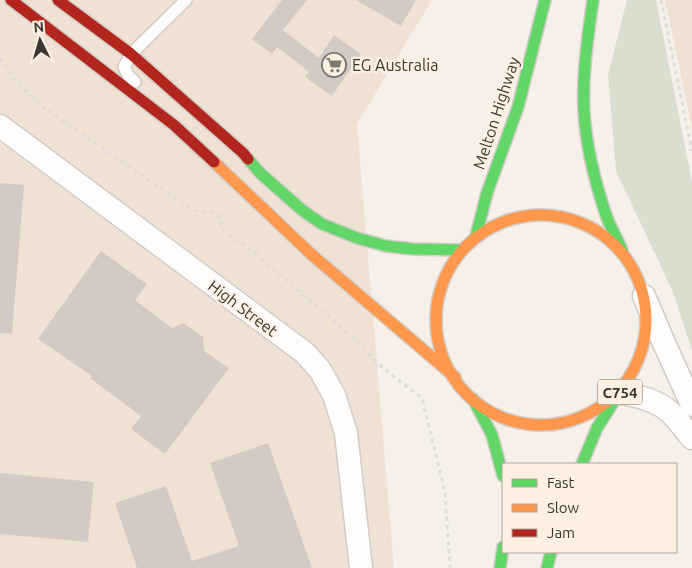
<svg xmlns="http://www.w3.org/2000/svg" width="692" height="568" viewBox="0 0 692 568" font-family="Ubuntu,sans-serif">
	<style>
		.built { fill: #efe2d5 }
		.green { fill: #dadece }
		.building { fill: #d3cbc3 }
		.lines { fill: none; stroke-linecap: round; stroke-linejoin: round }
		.lane-casing { stroke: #d2ccc7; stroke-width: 14 }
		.street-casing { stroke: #d2ccc7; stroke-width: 25 }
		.fast-casing { stroke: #d2ccc7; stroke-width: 14 }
		.slow-casing { stroke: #d2ccc7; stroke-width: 14 }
		.jam-casing { stroke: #d2ccc7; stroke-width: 14 }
		.path { stroke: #dedcda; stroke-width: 3; stroke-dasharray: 4 4; stroke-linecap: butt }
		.lane { stroke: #fefdfc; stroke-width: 11 }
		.street { stroke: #fefdfc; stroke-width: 22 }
		.fast { stroke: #63d668; stroke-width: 11 }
		.slow { stroke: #ff974d; stroke-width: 11 }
		.jam { stroke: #b3261e; stroke-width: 11 }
		.labels { text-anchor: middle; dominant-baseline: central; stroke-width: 4.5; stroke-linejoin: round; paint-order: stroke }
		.shield { fill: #fdf0e3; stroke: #766e67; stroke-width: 1 }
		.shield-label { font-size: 15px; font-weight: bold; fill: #3c3732 }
		.poi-label { font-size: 16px; fill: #3c3732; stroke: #fdf0e3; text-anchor: start }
		.street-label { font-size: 16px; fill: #3c3732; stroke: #fdf0e3 }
	</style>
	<rect width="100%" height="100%" fill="#f7f0e9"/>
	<path class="built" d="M0,0H432L357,124L394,568H0Z
		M665,0H692V128Z"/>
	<path class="green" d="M627,0H656L692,182V351L673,292L616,171L608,75Z"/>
	<path class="building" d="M282,0H307L283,30L319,58L334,35L361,54L332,96L305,77L309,72L277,47L272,54L252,39Z
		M356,0H416L401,26Z
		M0,183L24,185L12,334L0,333Z
		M101,251L147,284L135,300L172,328L183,323L203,337L204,351L229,368L165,454L131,429L141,416L90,378L92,376L38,339Z
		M268,443L312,568H137L115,503L166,486L192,561L239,546L210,463Z
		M0,473L94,482L88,542L0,534Z"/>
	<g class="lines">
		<defs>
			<path id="lane" d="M135,82L128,75L124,67L131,54L186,0"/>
			<path id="street" d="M0,126L305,353L320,370L334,395L346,433L361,568
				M644,296L664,343L692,405
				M620,393C638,396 657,400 671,413C679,421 685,430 692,438"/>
			<path id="fast" d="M593,0C588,36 582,74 584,111C586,146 595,182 606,215C610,227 617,238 622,250
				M248,159L260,173L302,210L322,224L357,238L386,246L413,249L462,250
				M476,236L487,193L518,107L545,0
				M473,399L492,435L503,476
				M582,464L597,428L614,401
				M500,568L503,547
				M547,568L551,552"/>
			<path id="slow" d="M214,162L311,254L455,377
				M436 320a105 105 0 1 1 210 0a105 105 0 1 1-210 0Z"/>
			<path id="jam" d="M11,0L174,125L214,162
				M58,0L131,54L243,153L248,159"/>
		</defs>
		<use href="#lane" class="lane-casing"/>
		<use href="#street" class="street-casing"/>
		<use href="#fast" class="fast-casing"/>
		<use href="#slow" class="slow-casing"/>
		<use href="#jam" class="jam-casing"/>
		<path class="path" d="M661,0L692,151
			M0,58C12,78 26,92 43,107L192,210C202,213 208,211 218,215L223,231L255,253L343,329L383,368L422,398L445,492L450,568"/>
		<use href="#lane" class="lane"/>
		<use href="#street" class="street"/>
		<use href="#fast" class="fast"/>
		<use href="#slow" class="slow"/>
		<use href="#jam" class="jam"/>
	</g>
	<defs>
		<symbol id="supermarket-ring" viewBox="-11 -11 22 22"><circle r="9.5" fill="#fdf0e3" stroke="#7d7872" stroke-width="1.5"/><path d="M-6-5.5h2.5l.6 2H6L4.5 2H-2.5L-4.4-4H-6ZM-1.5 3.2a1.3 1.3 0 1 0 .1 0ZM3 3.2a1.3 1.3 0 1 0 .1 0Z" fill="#7d7872"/></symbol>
	</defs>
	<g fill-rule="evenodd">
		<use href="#supermarket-ring" x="320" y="51" width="28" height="28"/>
	</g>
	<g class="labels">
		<rect class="shield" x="597.5" y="379.5" width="45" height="25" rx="4"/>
		<g class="shield-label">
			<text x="620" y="392">C754</text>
		</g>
		<g class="poi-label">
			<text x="352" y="65">EG Australia</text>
		</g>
		<g class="street-label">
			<text transform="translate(496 113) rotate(-72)">Melton Highway</text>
			<text transform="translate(243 308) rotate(37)">High Street</text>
		</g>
	</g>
	<rect x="502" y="463" width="175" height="90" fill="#fdf0e3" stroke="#b0a69c"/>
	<rect x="512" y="479" width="25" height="8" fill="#63d668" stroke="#b0a69c"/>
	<text x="547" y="488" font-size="15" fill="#3c3732">Fast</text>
	<rect x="512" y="504" width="25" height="8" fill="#ff974d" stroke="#b0a69c"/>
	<text x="547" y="513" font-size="15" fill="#3c3732">Slow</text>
	<rect x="512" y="529" width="25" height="8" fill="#b3261e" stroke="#b0a69c"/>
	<text x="547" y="538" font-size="15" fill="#3c3732">Jam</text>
	<g transform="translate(40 40) rotate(355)" stroke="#fdf0e3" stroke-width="4" paint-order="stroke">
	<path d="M0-4L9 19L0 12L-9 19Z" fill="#3c3732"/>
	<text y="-8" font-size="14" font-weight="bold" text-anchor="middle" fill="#3c3732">N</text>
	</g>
</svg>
